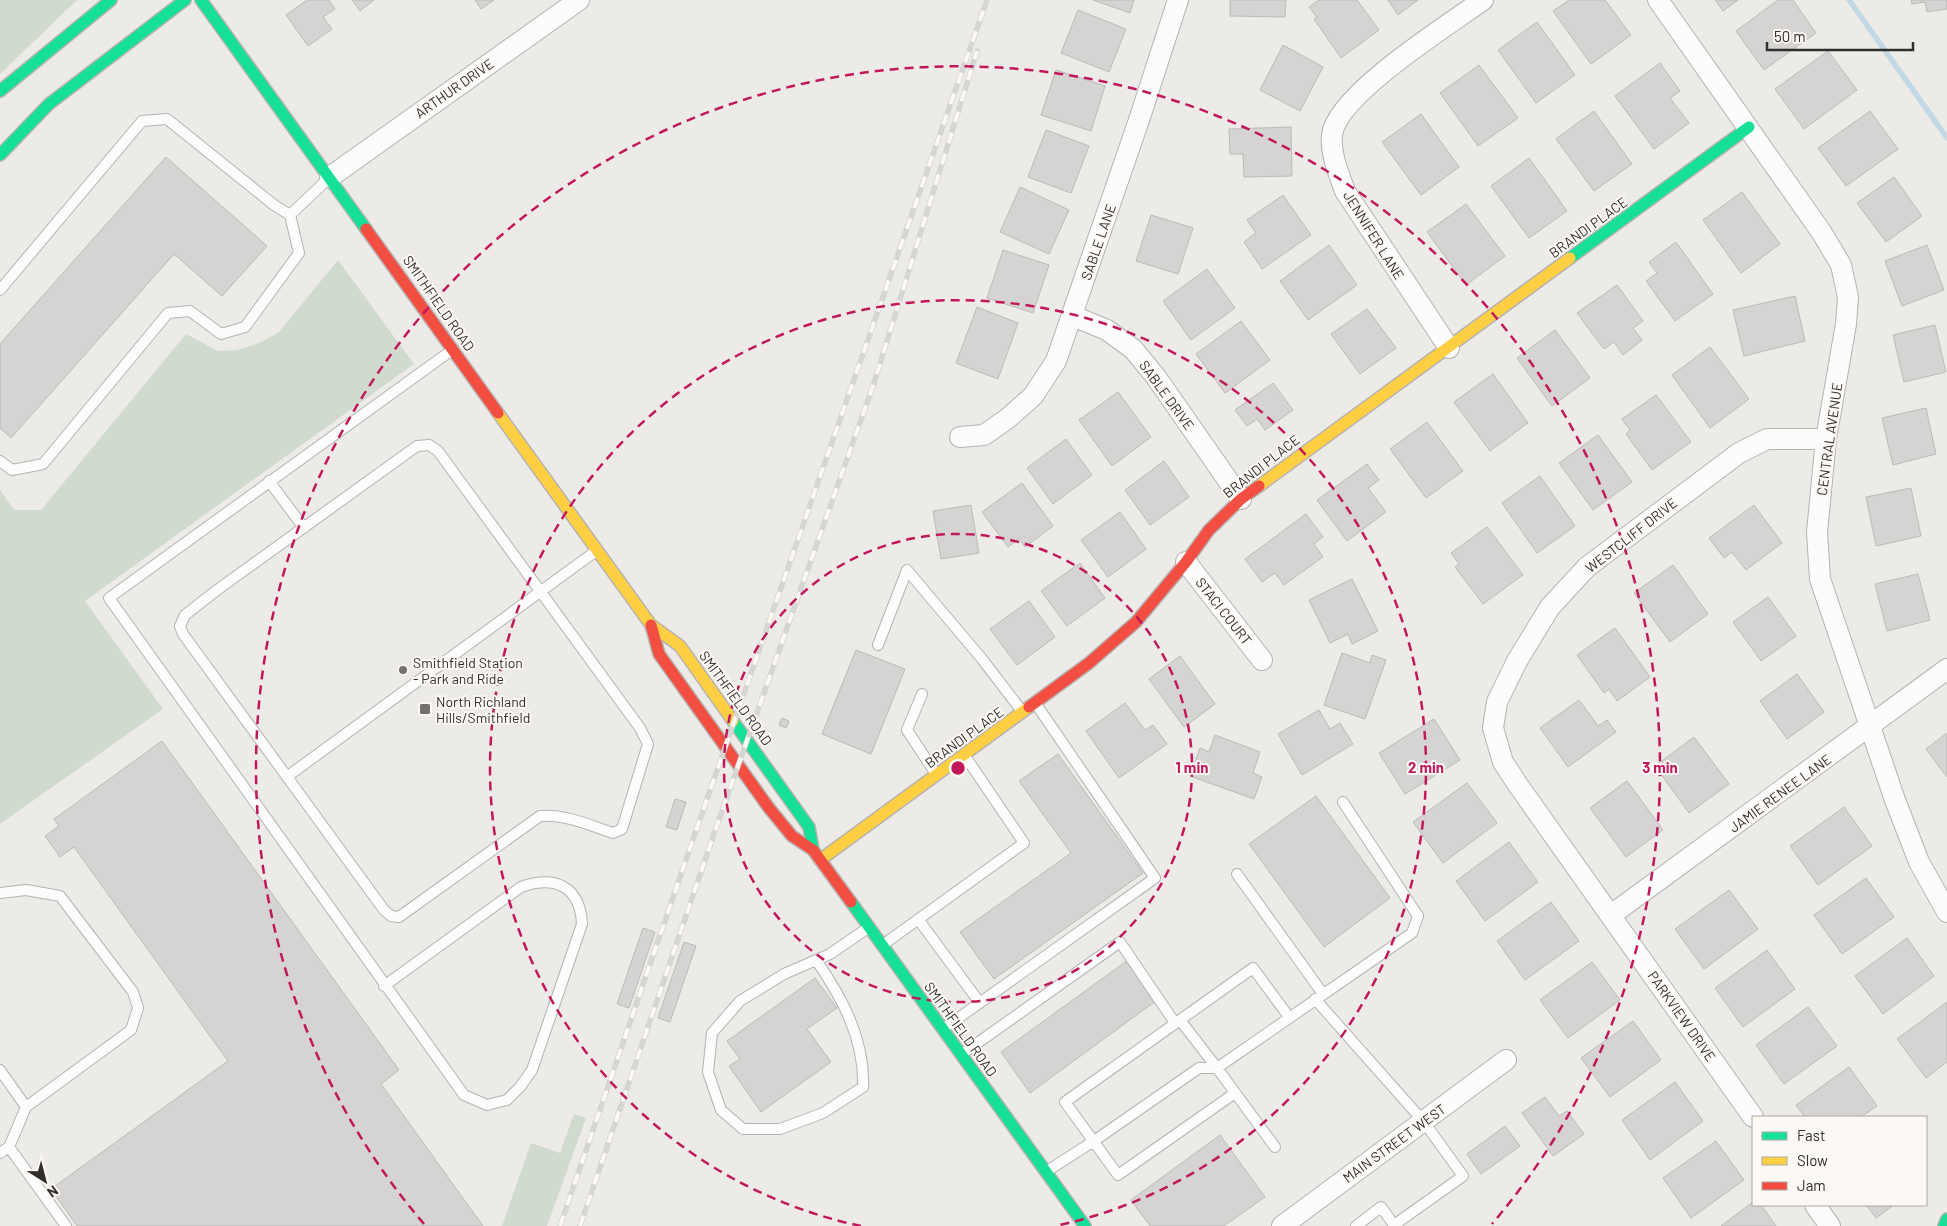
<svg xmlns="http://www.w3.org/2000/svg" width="1947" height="1226" viewBox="0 0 1947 1226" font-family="Barlow,sans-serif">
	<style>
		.green { fill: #d1dacf }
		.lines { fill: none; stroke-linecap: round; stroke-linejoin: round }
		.stream { stroke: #c2d8e4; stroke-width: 5.5 }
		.building { fill: #d5d4d2; stroke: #bcbab8 }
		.lane-casing { stroke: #b5b3b1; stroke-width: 12 }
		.street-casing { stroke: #b5b3b1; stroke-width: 22 }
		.fast-casing { stroke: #b5b3b1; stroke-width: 14 }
		.slow-casing { stroke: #b5b3b1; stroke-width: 14 }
		.jam-casing { stroke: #b5b3b1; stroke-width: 14 }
		.lane { stroke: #fcfcfc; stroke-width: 10 }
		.street { stroke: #fcfcfc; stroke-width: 20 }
		.fast { stroke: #16e098; stroke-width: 11 }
		.slow { stroke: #ffcf43; stroke-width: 11 }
		.jam { stroke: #f24e42; stroke-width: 11 }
		.rail-casing { stroke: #d5d5d4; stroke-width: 5.5 }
		.rail { stroke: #fcf9f4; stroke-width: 4; stroke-dasharray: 11; stroke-linecap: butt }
		.ring { fill: none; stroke: #c2185b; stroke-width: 2.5; stroke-dasharray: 9 6 }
		.poi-dot { fill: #72716e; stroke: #fcf9f4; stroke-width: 2 }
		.labels { text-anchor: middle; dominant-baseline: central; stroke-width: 4; stroke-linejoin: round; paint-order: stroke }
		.street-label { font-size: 14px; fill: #302f2d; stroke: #fcf9f4 }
		.poi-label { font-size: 14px; fill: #302f2d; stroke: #fcf9f4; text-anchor: start }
		.centre { fill: #c2185b; stroke: #fcf9f4; stroke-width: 2.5 }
		.ring-label { font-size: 15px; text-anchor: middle; font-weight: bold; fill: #c2185b; stroke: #fcf9f4; stroke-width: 4; stroke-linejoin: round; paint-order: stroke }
	</style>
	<rect width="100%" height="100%" fill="#edebe8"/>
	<path class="green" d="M0,0H77L0,74Z
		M338,260L414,364L85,601L163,709L0,824V490L14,510H41L186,334L218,351L237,350L259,343L278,333Z
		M574,1114L586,1118L547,1226H502L531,1143L560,1153Z"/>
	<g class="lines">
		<path class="stream" d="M1849,0L1947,138"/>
	</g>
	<path class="building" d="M307,0H329L335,9L323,17L332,29L308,46L286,15Z
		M352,0H374L360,11Z
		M475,0H494L481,9Z
		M1093,0H1134L1130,13Z
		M1230,0H1286L1285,17L1230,16Z
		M1319,0H1357L1379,30L1341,58L1314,19L1317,17L1309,7Z
		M1388,0H1418L1398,15Z
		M1569,0H1605L1631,35L1591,64L1553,11Z
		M1715,0H1738L1723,11Z
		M1778,0H1793L1816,33L1764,70L1736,31Z
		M1911,0H1947V9L1927,12L1925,2L1912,4Z
		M1078,10L1126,29L1109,72L1061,53Z
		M1537,22L1575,75L1536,103L1498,50Z
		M1283,45L1323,67L1300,111L1260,90Z
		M1828,51L1857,90L1804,129L1775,89Z
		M1660,63L1680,91L1670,98L1689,123L1654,149L1615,96Z
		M1479,65L1518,118L1478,146L1440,93Z
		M1056,70L1105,86L1091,131L1041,115Z
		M1594,111L1632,164L1594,191L1556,139Z
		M1870,111L1898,149L1846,186L1818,148Z
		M1421,114L1459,167L1421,195L1382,142Z
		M1291,127L1292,176L1244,177L1243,154H1230L1229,129Z
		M1046,130L1089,146L1071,193L1028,177Z
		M166,157L267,246L222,296L174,254L11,438L0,428V344Z
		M1529,158L1567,211L1529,238L1491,186Z
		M1894,177L1922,216L1886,242L1857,203Z
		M1020,187L1069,210L1049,254L1000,232Z
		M1742,192L1780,244L1741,273L1703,220Z
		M1283,195L1311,235L1262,269L1244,242L1256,233L1247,220Z
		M1466,204L1505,256L1466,285L1427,232Z
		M1151,215L1193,228L1178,274L1136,261Z
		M1676,242L1713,294L1675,321L1646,281L1657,273L1649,262Z
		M1329,245L1357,285L1308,320L1280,281Z
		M1927,245L1944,290L1902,306L1885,261Z
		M1003,250L1049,265L1033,313L987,298Z
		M1207,269L1235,308L1191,340L1163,301Z
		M1617,285L1643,321L1633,328L1642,340L1623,355L1614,342L1604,349L1577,313Z
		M1795,296L1805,341L1744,356L1733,310Z
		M977,307L1018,323L998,379L956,363Z
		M1367,309L1396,348L1360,374L1331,334Z
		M1241,321L1270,360L1225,393L1196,354Z
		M1935,325L1946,372L1904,382L1893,335Z
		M1555,330L1590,378L1552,406L1517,358Z
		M1710,347L1749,399L1710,428L1672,375Z
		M1493,374L1528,423L1490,451L1454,402Z
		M1273,383L1293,410L1265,430L1257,419L1247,426L1235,410Z
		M1118,392L1151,437L1112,466L1079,420Z
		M1656,395L1691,442L1652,470L1626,434L1630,430L1622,419Z
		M1926,408L1936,454L1893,465L1882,418Z
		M1427,422L1463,471L1426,498L1390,449Z
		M1598,435L1632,482L1593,510L1559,463Z
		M1066,439L1092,475L1053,504L1027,468Z
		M1164,461L1189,497L1150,525L1125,490Z
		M1367,464L1379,480L1368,488L1386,512L1347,541L1317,500Z
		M1540,476L1575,526L1537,553L1502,503Z
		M1022,483L1053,526L1025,547L1019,539L1008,547L982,512Z
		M1911,488L1921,536L1876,546L1866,497Z
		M971,505L979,553L941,559L933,511Z
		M1754,505L1782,543L1746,570L1732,552L1724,558L1709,538Z
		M1120,512L1146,549L1108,577L1081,540Z
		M1306,514L1323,537L1314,544L1323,557L1284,585L1275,573L1262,582L1245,559Z
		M1487,527L1523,575L1483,604L1455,567L1459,564L1451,553Z
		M1080,563L1105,598L1067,626L1041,591Z
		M1673,565L1708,614L1670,642L1634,593Z
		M1918,574L1930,620L1887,631L1875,584Z
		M1352,579L1378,631L1352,644L1348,634L1330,643L1309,600Z
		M1768,597L1796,636L1761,661L1733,622Z
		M1029,601L1055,637L1017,665L990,629Z
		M1615,628L1650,677L1617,701L1609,689L1604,693L1577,655Z
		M856,650L905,669L871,754L822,734Z
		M1342,653L1370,663L1372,655L1386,660L1365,719L1324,705Z
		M1180,656L1215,704L1184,727L1149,679Z
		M1797,674L1824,712L1787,739L1760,701Z
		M1579,700L1598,726L1607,720L1616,732L1568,767L1540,728Z
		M1125,703L1145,730L1153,725L1167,744L1119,778L1086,731Z
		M1319,710L1330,729L1340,723L1353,744L1302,775L1278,734Z
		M782,718L789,721L786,728L779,725Z
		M1434,719L1460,760L1405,794L1379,753Z
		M1947,733V777L1926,749Z
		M1215,735L1260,752L1253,773L1262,777L1254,799L1190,776L1200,748L1209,752Z
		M1694,737L1729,784L1689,813L1655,766Z
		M162,741L399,1070L381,1084L483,1226H77L51,1189L228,1061L74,847L60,857L45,836L59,826L54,819Z
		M1058,754L1143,873L994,979L960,932L1071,853L1019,781Z
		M1627,781L1663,830L1626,857L1590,808Z
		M1467,783L1497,823L1443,863L1413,822Z
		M1316,796L1390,898L1324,947L1249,844Z
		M675,799L686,802L677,830L666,827Z
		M1844,807L1872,846L1818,885L1790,846Z
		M1509,842L1538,882L1485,921L1456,881Z
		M1866,878L1894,917L1842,954L1814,915Z
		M1729,890L1758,929L1704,969L1675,929Z
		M1551,902L1579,941L1525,980L1497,941Z
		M643,928L655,932L629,1008L617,1004Z
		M1907,938L1934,976L1883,1014L1855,976Z
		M684,942L696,946L670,1022L658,1018Z
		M1767,950L1795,989L1743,1027L1715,988Z
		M1128,960L1157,1000L1030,1093L1001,1052Z
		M1592,962L1620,1000L1568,1038L1540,1000Z
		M815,978L837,1008L807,1029L831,1062L761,1112L729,1066L740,1059L727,1041Z
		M1947,1002V1062L1926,1078L1897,1039Z
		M1808,1007L1837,1046L1784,1084L1756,1045Z
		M1633,1021L1661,1060L1610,1097L1581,1058Z
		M1849,1067L1877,1106L1861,1117H1805L1796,1105Z
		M1675,1082L1703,1121L1650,1160L1622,1120Z
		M1545,1097L1559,1116L1567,1111L1584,1134L1553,1156L1522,1113Z
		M1505,1126L1520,1146L1481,1174L1467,1154Z
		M1220,1135L1265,1197L1224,1226H1150L1131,1200Z
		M1716,1141L1744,1180L1691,1218L1663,1178Z
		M1753,1202V1205H1761L1776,1226H1721Z
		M1866,1205H1894L1876,1218Z"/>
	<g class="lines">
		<defs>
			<path id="lane" d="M290,215L328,179
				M0,290L142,121L167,119L274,205L290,215L299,253L245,327L221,334L190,311L168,313L43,464L12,470L0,461
				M429,445L438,451L640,728L648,744L622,829L613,833C589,825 565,814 540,816L399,917L391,916L384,910L183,634L180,626L185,615L217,590L417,446Z
				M269,481L304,528
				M878,645L907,570L982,659L1021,710
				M922,694L907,730L936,774
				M288,776L596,551
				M1237,874L1323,994
				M0,893L26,890L60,896L133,992L138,1008L131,1030L26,1107L9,1147
				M918,919L980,1003
				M884,944L1024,843L965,756
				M816,960C842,997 865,1040 863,1087L823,1113L780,1129H743L721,1110L708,1072L712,1033L740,1001L784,974L830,954L868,928
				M384,986L521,887C555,875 580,886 582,924L532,1070L520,1087L507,1100L487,1105L464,1095L109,598L452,350
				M1315,999L1424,1122L1463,1176L1394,1225L1381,1207L1356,1226
				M1289,1017L1253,968L1180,1020L1217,1068L1412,933L1418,916L1343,802
				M1180,1020L1065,1102L1118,1175L1235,1093
				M943,1029L1155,878L1036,704
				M962,1054L1120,942L1175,1023
				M0,1070L26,1107
				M0,1153L9,1147L66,1226
				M1047,1171L1094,1141L1199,1068H1217L1275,1147"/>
			<path id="street" d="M1658,0L1822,233L1841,265L1848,297L1846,324L1826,439L1817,532L1820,579L1895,800L1919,862L1947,912
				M330,177L579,0
				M1073,316L1107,330L1133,349L1156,377L1241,499
				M1449,348L1345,191C1339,174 1330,154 1332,135C1336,95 1450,24 1483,0
				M960,437L984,435L1007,419L1033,396L1056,361L1140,117L1178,0
				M1186,562L1262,660
				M1611,915L1947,669
				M1753,1117L1518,785L1503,762L1493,728L1497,702L1517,661L1550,607L1587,567L1739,453L1767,439H1826
				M1815,1205L1830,1226
				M1282,1226L1506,1060"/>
			<path id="fast" d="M201,0L366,229
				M0,91L111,0
				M0,155L49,104L185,0
				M1570,258L1749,127
				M733,721L809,827L813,850
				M851,902L1085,1226
				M1944,1226L1947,1219"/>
			<path id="slow" d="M498,413L651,625L680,646L733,721
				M1259,486L1570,258
				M820,860L1029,707"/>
			<path id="jam" d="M366,229L498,413
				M651,625L659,654L769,808L792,836L813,850L851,902
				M1029,707L1089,663L1136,622L1186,562L1209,530L1241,499L1259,486"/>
		</defs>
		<use href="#lane" class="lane-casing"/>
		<use href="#street" class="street-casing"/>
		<use href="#fast" class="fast-casing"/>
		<use href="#slow" class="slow-casing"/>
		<use href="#jam" class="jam-casing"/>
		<use href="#lane" class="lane"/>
		<use href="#street" class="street"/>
		<use href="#fast" class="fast"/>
		<use href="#slow" class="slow"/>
		<use href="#jam" class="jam"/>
		<defs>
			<path id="rail" d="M560,1226L699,822L987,0
				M580,1226L716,828L874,383L977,51"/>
		</defs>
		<use href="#rail" class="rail-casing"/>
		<use href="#rail" class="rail"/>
	</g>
	<g class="ring">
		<circle cx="958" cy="768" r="234"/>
		<path d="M861 1226A468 468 0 1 1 1055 1226"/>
		<path d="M424 1224A702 702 0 1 1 1492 1224"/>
	</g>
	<g class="poi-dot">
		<circle cx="403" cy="670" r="5"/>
		<rect x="419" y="703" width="12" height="12" rx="2.5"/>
	</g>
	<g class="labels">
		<g class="street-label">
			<text transform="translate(454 88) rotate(-35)">ARTHUR DRIVE</text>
			<text transform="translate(1588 227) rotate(-36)">BRANDI PLACE</text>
			<text transform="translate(1374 235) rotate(58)">JENNIFER LANE</text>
			<text transform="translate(1098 242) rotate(-71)">SABLE LANE</text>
			<text transform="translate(439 303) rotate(55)">SMITHFIELD ROAD</text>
			<text transform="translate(1167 395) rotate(54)">SABLE DRIVE</text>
			<text transform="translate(1829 439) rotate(-82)">CENTRAL AVENUE</text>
			<text transform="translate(1261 466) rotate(-38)">BRANDI PLACE</text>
			<text transform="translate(1631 535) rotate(-38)">WESTCLIFF DRIVE</text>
			<text transform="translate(1224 611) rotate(52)">STACI COURT</text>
			<text transform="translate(736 698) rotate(54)">SMITHFIELD ROAD</text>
			<text transform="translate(964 737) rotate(-36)">BRANDI PLACE</text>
			<text transform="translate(1780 793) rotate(-36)">JAMIE RENEE LANE</text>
			<text transform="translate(1682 1016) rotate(55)">PARKVIEW DRIVE</text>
			<text transform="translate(961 1029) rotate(54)">SMITHFIELD ROAD</text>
			<text transform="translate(1394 1143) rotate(-36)">MAIN STREET WEST</text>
		</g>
		<g class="poi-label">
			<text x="413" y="662">Smithfield Station<tspan x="413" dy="16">- Park and Ride</tspan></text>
			<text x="436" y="701">North Richland<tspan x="436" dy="16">Hills/Smithfield</tspan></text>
		</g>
	</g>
	<circle cx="958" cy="768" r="8" class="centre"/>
	<g class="ring-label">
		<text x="1192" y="773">1 min</text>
		<text x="1426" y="773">2 min</text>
		<text x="1660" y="773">3 min</text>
	</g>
	<rect x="1752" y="1116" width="175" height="90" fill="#fcf9f4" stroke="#aaa8a4"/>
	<rect x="1762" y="1132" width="25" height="8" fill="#16e098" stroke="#aaa8a4"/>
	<text x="1797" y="1141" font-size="15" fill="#302f2d">Fast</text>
	<rect x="1762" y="1157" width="25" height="8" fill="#ffcf43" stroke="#aaa8a4"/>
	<text x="1797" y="1166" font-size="15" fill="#302f2d">Slow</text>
	<rect x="1762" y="1182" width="25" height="8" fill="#f24e42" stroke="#aaa8a4"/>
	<text x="1797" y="1191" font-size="15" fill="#302f2d">Jam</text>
	<g transform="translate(45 1181) rotate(144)" stroke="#fcf9f4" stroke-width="4" paint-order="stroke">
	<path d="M0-4L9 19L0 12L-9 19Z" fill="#302f2d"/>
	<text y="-8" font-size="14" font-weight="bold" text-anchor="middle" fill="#302f2d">N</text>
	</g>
	<path d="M1767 42v8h146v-8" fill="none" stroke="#302f2d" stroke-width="2.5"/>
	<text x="1774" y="42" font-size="15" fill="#302f2d" stroke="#fcf9f4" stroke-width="4" paint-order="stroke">50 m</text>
</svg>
